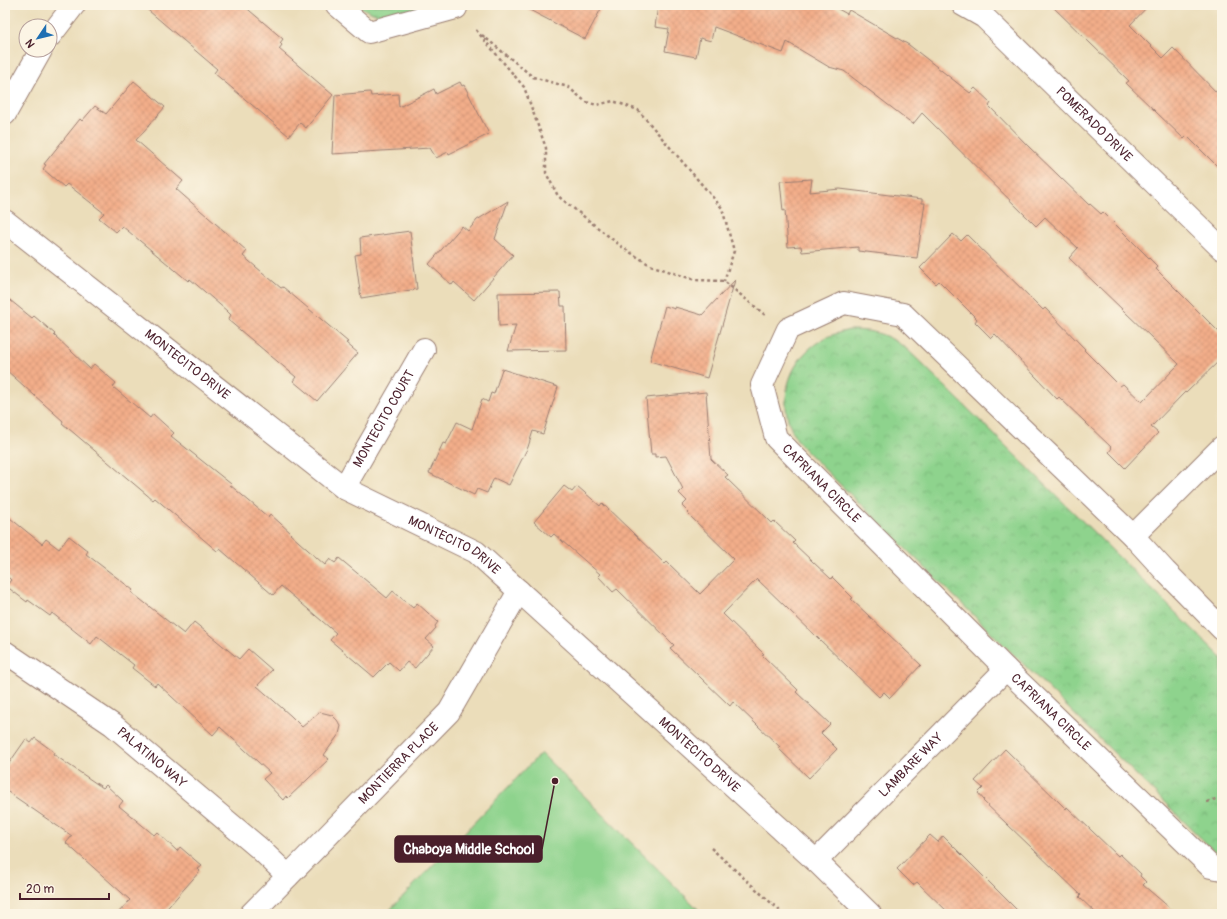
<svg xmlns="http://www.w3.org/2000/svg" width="1227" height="919" viewBox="0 0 1227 919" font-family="Pangolin,sans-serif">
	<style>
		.park { fill: url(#park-crowns); stroke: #6c795c }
		.pitch { fill: #8ed38d; stroke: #6c795c }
		.building { fill: url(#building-cross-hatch) }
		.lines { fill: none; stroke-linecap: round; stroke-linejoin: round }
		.street-casing { stroke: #9a7e72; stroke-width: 24 }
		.path { stroke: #9a7e72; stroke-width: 2.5; stroke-dasharray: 3 3; stroke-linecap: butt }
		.street { stroke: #fff; stroke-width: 22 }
		.labels { text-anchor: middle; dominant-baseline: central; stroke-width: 3; stroke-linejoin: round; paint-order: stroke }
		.street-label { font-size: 13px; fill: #4a1f2b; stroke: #fcf5e5 }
		.leader { fill: none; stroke: #4a1f2b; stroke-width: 1.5 }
		.callout-dot { fill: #4a1f2b; stroke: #fcf5e5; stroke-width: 1.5 }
		.callout { fill: #4a1f2b; stroke: #4a1f2b; stroke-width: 1.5 }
		.callout-label { font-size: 14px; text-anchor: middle; font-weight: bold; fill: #fff }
	</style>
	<defs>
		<pattern id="park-crowns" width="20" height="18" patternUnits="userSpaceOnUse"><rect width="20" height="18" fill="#8ed38d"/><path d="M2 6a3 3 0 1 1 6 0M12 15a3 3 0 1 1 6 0" fill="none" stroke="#7cb57a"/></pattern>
		<pattern id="building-cross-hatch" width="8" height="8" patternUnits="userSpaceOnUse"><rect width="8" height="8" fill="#f3ae8a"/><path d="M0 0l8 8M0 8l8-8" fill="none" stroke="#d29577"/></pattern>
	</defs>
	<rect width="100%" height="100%" fill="#fcf5e5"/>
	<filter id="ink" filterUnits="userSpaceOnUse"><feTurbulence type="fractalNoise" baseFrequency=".025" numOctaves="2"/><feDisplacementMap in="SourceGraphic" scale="8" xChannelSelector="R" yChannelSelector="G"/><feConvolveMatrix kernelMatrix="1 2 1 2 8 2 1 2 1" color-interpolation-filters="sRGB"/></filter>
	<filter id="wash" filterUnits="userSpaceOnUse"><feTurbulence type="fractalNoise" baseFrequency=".012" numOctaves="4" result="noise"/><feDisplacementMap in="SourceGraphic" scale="16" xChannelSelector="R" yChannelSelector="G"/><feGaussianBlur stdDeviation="0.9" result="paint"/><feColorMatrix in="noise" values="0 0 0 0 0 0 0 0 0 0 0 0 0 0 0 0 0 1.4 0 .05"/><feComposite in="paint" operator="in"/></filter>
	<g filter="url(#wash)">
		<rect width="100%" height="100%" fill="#ebddba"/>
		<path class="park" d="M357,5H437C426,9 409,16 399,18C385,19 368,12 357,5Z
			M849,330C874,330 888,334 908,350L1222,658V856L1211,848L808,453C804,449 801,445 798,441C775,409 786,361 820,341C829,335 838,333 849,330Z"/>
		<path class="pitch" d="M541,753L703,914H386Z"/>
		<g id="blocks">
			<path class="building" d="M142,5H243L283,39L280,43L282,45L279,49L333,95L306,128L300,123L289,136L214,73L217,69Z
				M520,5H603L585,39Z
				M658,5H831L847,14L849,10L909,45L970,93L975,88L991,103L989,106L1029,147L1089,205L1090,204L1101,214L1103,212L1158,267L1156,269L1222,335V358L1186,393L1185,392L1151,427L1158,433L1125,468L1109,452L1112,448L1059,397L1057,399L995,334L991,338L975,322L977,319L939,281L936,284L920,268L953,234L961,241L967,235L1043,310L1045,308L1085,349L1084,350L1120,386L1123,384L1142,402L1179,364L1069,258L1078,248L1045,217L1036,226L922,113L913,124L844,71L829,67L787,42L783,53L714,27L711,41L700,38L696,57L665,51L669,29L655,27Z
				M1051,5H1149L1130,25L1163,58L1173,48L1222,98V171L1187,136L1184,139L1126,83L1129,81Z
				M134,81L165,107L136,140L183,181L176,189L247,251L243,256L281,288L283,287L348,342L346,343L358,353L317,401L293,381L296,377L228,320L231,315L227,311L190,279L188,281L181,275L122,226L116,232L99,218L104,213L67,184L64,187L43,169L46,165L44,164L80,119L82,121L95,106L106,114Z
				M460,82L462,86L464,85L489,134L449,154L448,152L436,158L430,148L332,154L335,95L370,92L371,96L398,94L399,107L434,89L436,94Z
				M812,179L810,192L840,189L922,199V203H925L917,258L858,251V247L802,252L801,246L788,247L785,210L783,211L780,181Z
				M508,201L495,239L513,255L474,300L454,282L452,285L429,264L462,226L468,231L477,220Z
				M410,231L417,289L361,298L355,255L361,254L360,238Z
				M735,280L707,378L650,361L665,306L675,309V307L702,315Z
				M560,292L561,306H565L566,350L508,351L516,325L499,326L498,293Z
				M5,296L32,318L34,316L55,334L54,335L90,369L94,364L116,383L113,387L150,418L153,414L174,433L171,436L231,484L230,485L268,517L270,514L291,533L290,534L325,565L330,559L335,563L339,558L387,598L393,591L413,608L417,603L438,622L435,626L436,628L426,639L434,646L415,668L407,662L399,671L389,662L374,677L330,640L336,633L281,586L273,595L220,549L217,551L155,498L153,500L62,423L63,421L5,369Z
				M502,369L558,387L543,434L533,431L528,447L509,485L494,478L487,493L477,489L474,495L429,473L443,443L446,444L457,422L472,429L482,399L488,402L491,393L494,394Z
				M706,392L711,459L728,475L725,477L772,523L774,521L795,541L793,543L831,579L832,577L853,598L851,599L921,665L890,698L884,692L879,697L757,579L723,614L764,654L762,655L798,690L796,692L830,724L821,733L837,749L809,778L778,748L780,747L733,702L730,706L670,648L674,645L617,589L613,592L598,576L600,574L554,534L551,537L534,522L564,486L572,492L577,486L600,506L602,503L665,564L667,562L700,594L734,559L688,514L689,513L682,506L687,501L679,493L683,489L666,456L655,457V454H651L646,398Z
				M5,514L42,544L46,539L59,549L69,536L88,551L86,554L133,590L131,592L184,634L194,622L239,659L248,649L272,670L257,686L291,716L302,727L320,712L332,715L337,720L341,726L339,734L324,755L329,759L288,798L286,796L283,800L263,779L270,773L220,727L213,735L157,683L155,686L132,668L134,665L97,636L91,644L52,613L50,616L28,600L27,602L6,586L11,580L5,574Z
				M35,738L54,752L53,754L103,788L106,785L123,801L119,806L154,835L157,832L177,851L180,847L202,866L198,869L200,871L162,914H117L130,900L66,843L72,836L5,790V769L26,739L31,743Z
				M1005,749L1066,809L1067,807L1118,856L1120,854L1141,874L1140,876L1146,882L1143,885L1177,914H1097L1079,897L1081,895L983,801L984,800L978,793L983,788L975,781Z
				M930,835L938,842L943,836L1021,914H950L917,882L913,885L897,869Z"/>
		</g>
	</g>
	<g filter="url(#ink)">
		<use href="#blocks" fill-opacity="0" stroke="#9a7e72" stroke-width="1"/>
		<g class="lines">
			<defs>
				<g id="street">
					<path d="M337,5L369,32L456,8L457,5"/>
					<path id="s1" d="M963,5L984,17L1222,249"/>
					<path d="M50,36L74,5"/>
					<path d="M5,114L41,50"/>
					<path id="s2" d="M5,221L344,488L476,552L816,861L870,914"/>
					<path id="s3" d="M344,488L424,349"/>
					<path d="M1133,536L1222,447"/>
					<path id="s4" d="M1222,629L1165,571L1133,536L903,314L844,303L788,329L762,385L776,438L1006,669L1211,867L1222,869"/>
					<path id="s5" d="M5,652L113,725L259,848L288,876"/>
					<path id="s6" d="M816,861L1006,669"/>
					<path id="s7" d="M251,914L449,712L519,591"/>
				</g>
			</defs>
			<use href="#street" class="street-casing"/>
			<path class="path" d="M476,30L524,87L546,148V173L558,196L622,247L650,265L695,280L724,281L765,315
				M482,35L533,77L568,87L586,102L597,105L613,101L638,110L722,208L734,251L724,281
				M1207,802L1222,797
				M711,848L779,910L781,914"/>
			<use href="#street" class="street"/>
		</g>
	</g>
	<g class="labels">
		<g class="street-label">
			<text stroke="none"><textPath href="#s1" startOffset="178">POMERADO DRIVE</textPath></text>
			<text stroke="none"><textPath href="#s2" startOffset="232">MONTECITO DRIVE</textPath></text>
			<text stroke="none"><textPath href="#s3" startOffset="80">MONTECITO COURT</textPath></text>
			<text stroke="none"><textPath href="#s4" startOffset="751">CAPRIANA CIRCLE</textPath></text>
			<text stroke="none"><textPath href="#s2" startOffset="556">MONTECITO DRIVE</textPath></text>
			<text stroke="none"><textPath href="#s4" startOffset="1075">CAPRIANA CIRCLE</textPath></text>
			<text stroke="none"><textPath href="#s2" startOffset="880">MONTECITO DRIVE</textPath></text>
			<text stroke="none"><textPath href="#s5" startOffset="181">PALATINO WAY</textPath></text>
			<text stroke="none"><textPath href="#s7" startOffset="211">MONTIERRA PLACE</textPath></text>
			<text stroke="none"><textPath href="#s6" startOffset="135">LAMBARE WAY</textPath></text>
		</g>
	</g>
	<path class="leader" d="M555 781L542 849"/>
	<circle class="callout-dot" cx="555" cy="781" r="4"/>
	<rect class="callout" x="395" y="836" width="147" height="26" rx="4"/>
	<g class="callout-label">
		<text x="469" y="854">Chaboya Middle School</text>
	</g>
	<rect width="1227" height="919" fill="none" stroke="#fcf5e5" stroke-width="20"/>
	<g transform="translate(38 38) rotate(235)"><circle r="19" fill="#fcf5e5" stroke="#b59f9b"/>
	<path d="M0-3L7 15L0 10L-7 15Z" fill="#1f6fb2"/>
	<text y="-6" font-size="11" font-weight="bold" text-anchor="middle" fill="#4a1f2b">N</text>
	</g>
	<path d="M20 893v6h89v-6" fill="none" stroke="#4a1f2b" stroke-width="2"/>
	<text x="26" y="893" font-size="12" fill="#4a1f2b" stroke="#fcf5e5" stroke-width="3" paint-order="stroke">20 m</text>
</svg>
